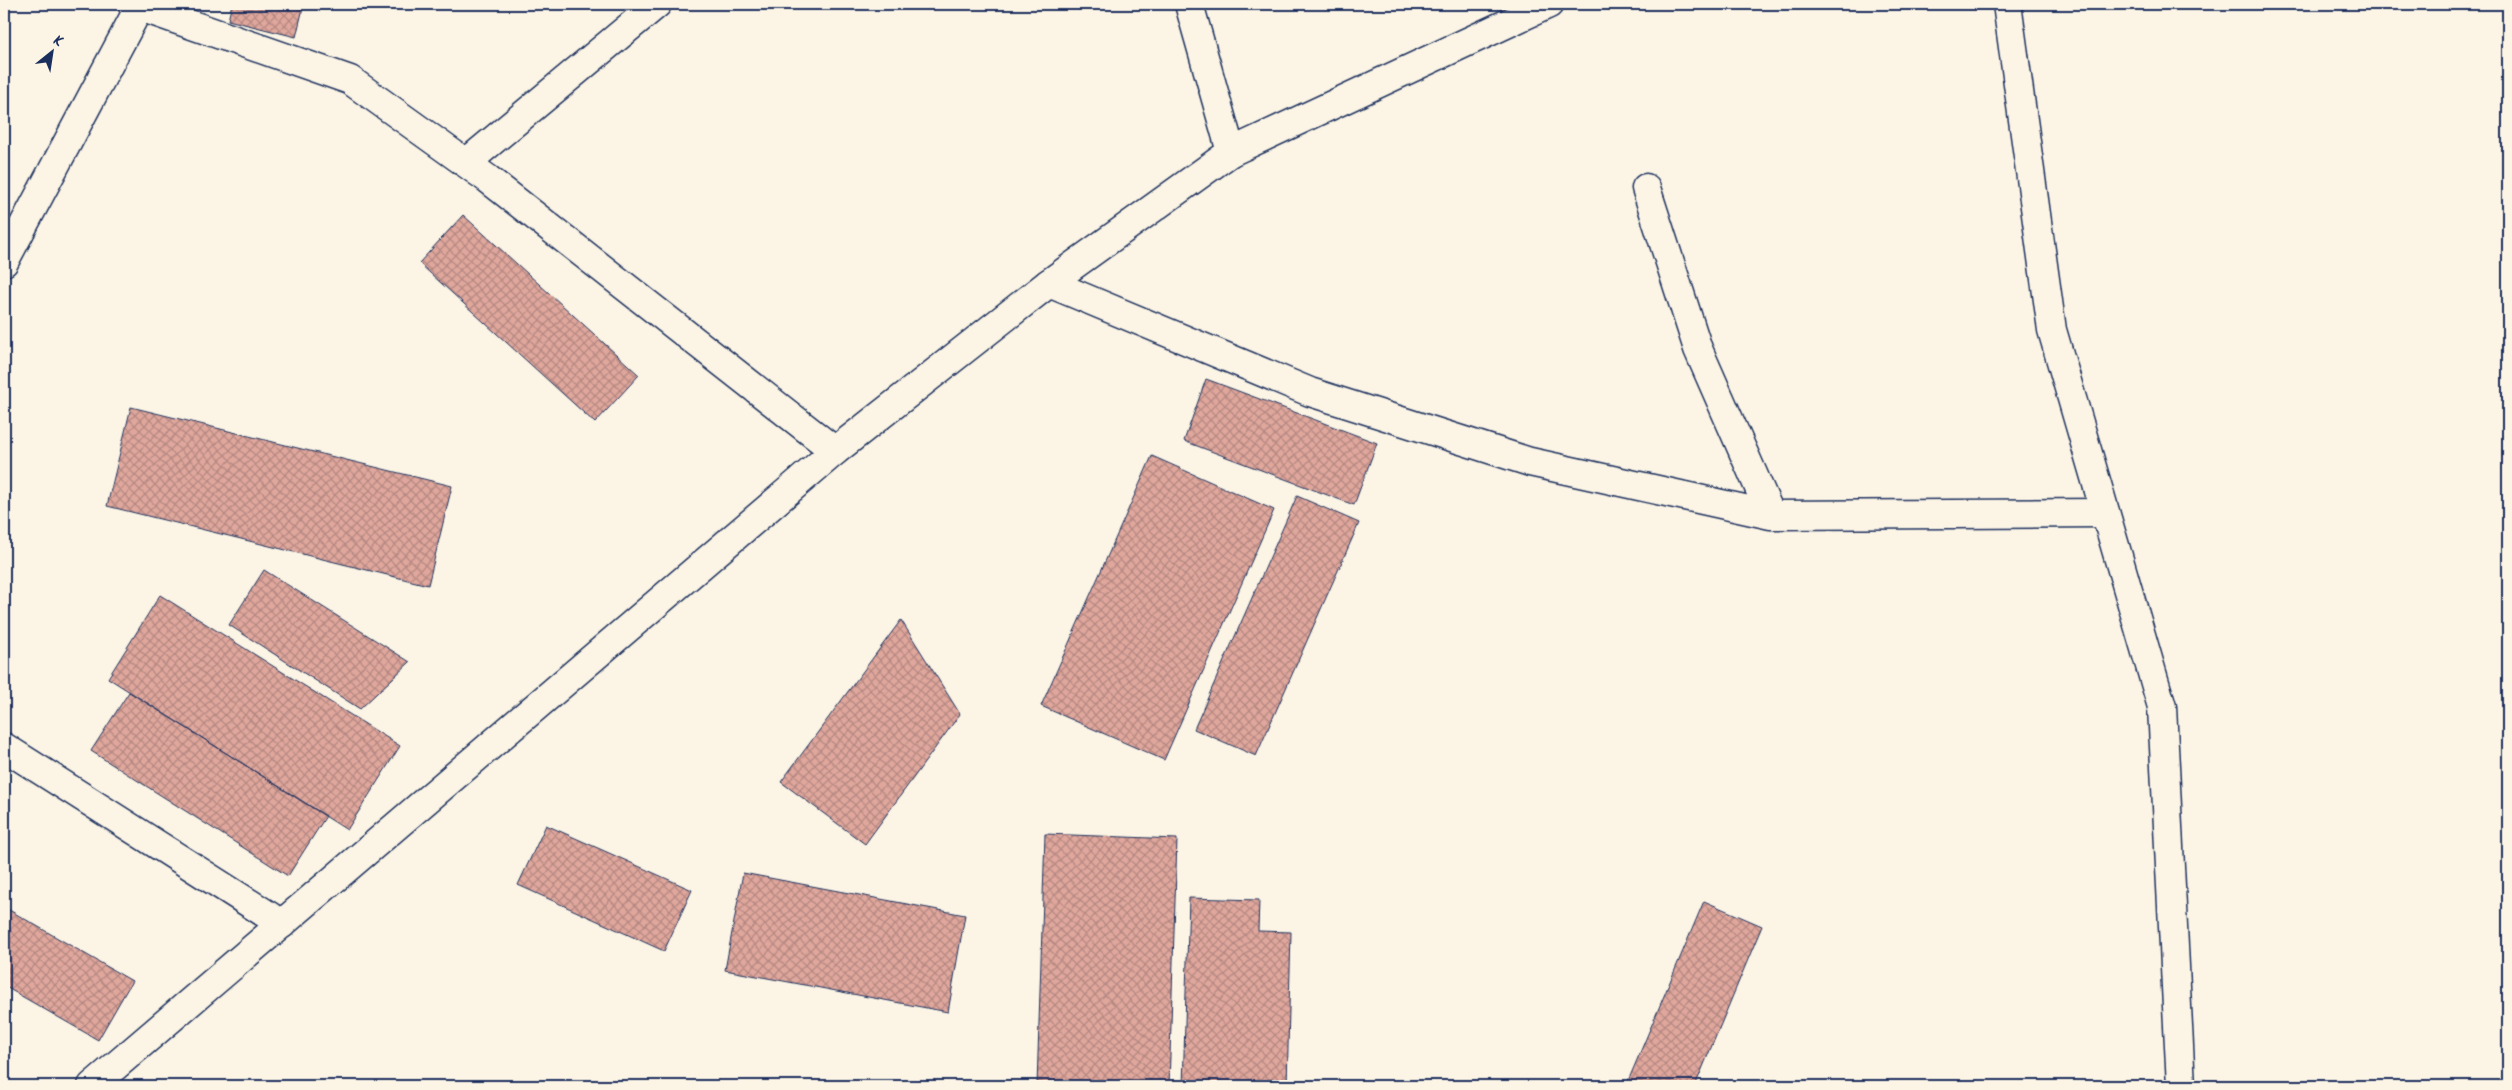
<svg xmlns="http://www.w3.org/2000/svg" width="2512" height="1090" viewBox="0 0 2512 1090" font-family="Kalam,sans-serif">
	<style>
		.building { fill: url(#building-cross-hatch); stroke: #1b2f5e }
		.lines { fill: none; stroke-linecap: round; stroke-linejoin: round }
		.minor-casing { stroke: #1b2f5e; stroke-width: 31 }
		.tertiary-casing { stroke: #1b2f5e; stroke-width: 31 }
		.secondary-casing { stroke: #1b2f5e; stroke-width: 31 }
		.minor { stroke: #fcf5e5; stroke-width: 28 }
		.tertiary { stroke: #fcf5e5; stroke-width: 28 }
		.secondary { stroke: #fcf5e5; stroke-width: 28 }
	</style>
	<defs>
		<pattern id="building-cross-hatch" width="8" height="8" patternUnits="userSpaceOnUse" patternTransform="scale(1.25)"><rect width="8" height="8" fill="#e0a79c"/><path d="M0 0l8 8M0 8l8-8" fill="none" stroke="#b58882"/></pattern>
	</defs>
	<rect width="100%" height="100%" fill="#fcf5e5"/>
	<filter id="ink" filterUnits="userSpaceOnUse"><feTurbulence type="fractalNoise" baseFrequency=".02" numOctaves="2"/><feDisplacementMap in="SourceGraphic" scale="10" xChannelSelector="R" yChannelSelector="G"/><feConvolveMatrix kernelMatrix="1 2 1 2 8 2 1 2 1" color-interpolation-filters="sRGB"/></filter>
	<g filter="url(#ink)">
		<path class="building" d="M232,4H304L296,37L228,20Z
			M463,215L639,375L595,423L419,263Z
			M1206,379L1377,443L1354,505L1184,441Z
			M131,407L452,486L428,585L107,506Z
			M1152,456L1274,510L1164,760L1041,706Z
			M1297,496L1359,523L1256,756L1194,729Z
			M264,570L410,662L360,709L229,625Z
			M160,595L400,746L347,830L108,678Z
			M901,620L960,714L865,844L781,782Z
			M129,692L326,816L288,876L91,751Z
			M546,825L692,890L664,951L518,885Z
			M1045,834L1177,839L1169,1086H1037Z
			M743,873L965,915L948,1012L725,970Z
			M1189,898L1259,900L1258,931L1291,932L1287,1086H1183Z
			M1704,901L1762,926L1695,1086H1626Z
			M4,907L132,981L98,1040L4,986Z"/>
		<g class="lines">
			<defs>
				<path id="minor" d="M132,4L350,80L488,179L835,451
					M1189,4L1231,152
					M466,163L657,4
					M1646,188L1698,349L1771,515
					M4,262L141,4
					M1049,283L1310,392L1530,462L1771,515L2105,513
					M4,747L282,924"/>
				<path id="tertiary" d="M2007,4L2052,330L2162,707L2181,1086"/>
				<path id="secondary" d="M92,1086L835,451L1049,283L1231,152L1549,4"/>
			</defs>
			<use href="#minor" class="minor-casing"/>
			<use href="#tertiary" class="tertiary-casing"/>
			<use href="#secondary" class="secondary-casing"/>
			<use href="#minor" class="minor"/>
			<use href="#tertiary" class="tertiary"/>
			<use href="#secondary" class="secondary"/>
		</g>
	</g>
	<rect width="2512" height="1090" fill="none" stroke="#fcf5e5" stroke-width="20"/>
	<rect x="10" y="10" width="2492" height="1070" fill="none" stroke="#1b2f5e" stroke-width="2" filter="url(#ink)"/>
	<g transform="translate(52 52) rotate(30)" stroke="#fcf5e5" stroke-width="4" paint-order="stroke">
	<path d="M0-4L9 19L0 12L-9 19Z" fill="#1b2f5e"/>
	<text y="-8" font-size="14" font-weight="bold" text-anchor="middle" fill="#1b2f5e">K</text>
	</g>
</svg>
